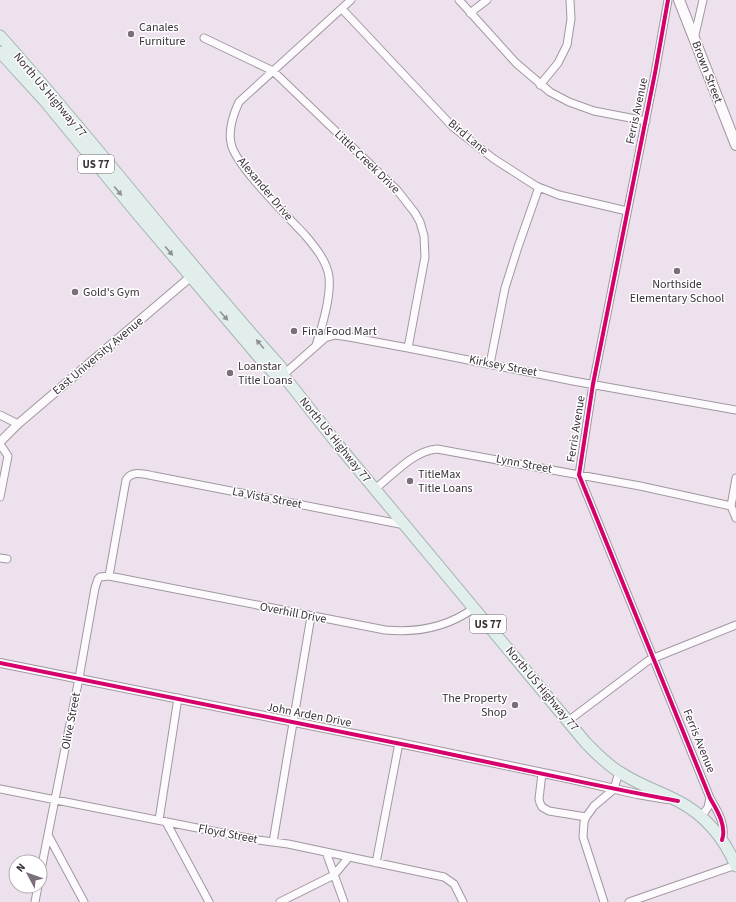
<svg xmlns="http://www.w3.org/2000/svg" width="736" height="902" viewBox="0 0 736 902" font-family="'Source Sans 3',sans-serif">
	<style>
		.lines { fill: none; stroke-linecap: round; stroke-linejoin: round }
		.minor-casing { stroke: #a197a1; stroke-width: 9 }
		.tertiary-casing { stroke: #a197a1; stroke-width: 10 }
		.secondary-casing { stroke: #a197a1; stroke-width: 12 }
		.primary-casing { stroke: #a3b4b3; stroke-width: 13 }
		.minor { stroke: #fcfafc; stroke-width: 7 }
		.tertiary { stroke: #fcfafc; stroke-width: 8 }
		.secondary { stroke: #fcfafc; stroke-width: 10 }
		.primary { stroke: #e2eeeb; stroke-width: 11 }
		.cycleway-casing { stroke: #fff; stroke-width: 6 }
		.cycleway { stroke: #d6006c; stroke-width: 4 }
		.oneway { fill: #8e9093 }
		.poi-dot { fill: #7a6f7a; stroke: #fff; stroke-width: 1.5 }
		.labels { text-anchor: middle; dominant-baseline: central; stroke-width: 3; stroke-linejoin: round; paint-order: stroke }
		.shield { fill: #fff; stroke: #766f76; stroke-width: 1 }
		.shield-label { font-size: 11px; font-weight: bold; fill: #3b313b }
		.poi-label { font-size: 12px; fill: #3b313b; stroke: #fff; text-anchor: start }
		.street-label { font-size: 12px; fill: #3b313b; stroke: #fff }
	</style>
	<rect width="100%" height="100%" fill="#eee1ee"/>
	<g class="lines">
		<defs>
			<path id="minor" d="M459,0L516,63L550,92L569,102L594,111L646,121
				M668,0L655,73L593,384L579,475L710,798C717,810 727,826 722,840
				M342,9L453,127L494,159L536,186L559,195L627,211
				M470,13L487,0
				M204,38L273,71L397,190L415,213L420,222L424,236L425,257L408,348
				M694,39L703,0
				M540,85L558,63L567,45L571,19L570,0
				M316,345C322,327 331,295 329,277C327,261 315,247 305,235C289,218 234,164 231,143C228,129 233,115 239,102L351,0
				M490,364L505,288L518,247L539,187
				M283,375L325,338L335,335L349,337L408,348L573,381L736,410
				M0,415L18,424
				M0,444L8,456L0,497
				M736,478L731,506L736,518
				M375,489C393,475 413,451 437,449L640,486L731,506
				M0,558L7,559
				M109,576L126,480C132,470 144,474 154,476L405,525
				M568,721L649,660L736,625
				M542,773L539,799L540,803L542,807L549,811L586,817
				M0,789L258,840L288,844L444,877L454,884L463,902
				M701,817L708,807L710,798
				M159,820L178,698
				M166,822L209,902
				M48,835L84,902
				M273,842L311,616
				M326,852L344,902
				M376,863L399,743
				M40,875L79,678L95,588L98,579L100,577L109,576L385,630C417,633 448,627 474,608
				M35,902L38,886
				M280,902L334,875L349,857
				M604,902L583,837L584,822L586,817L594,806L614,789L619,772
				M629,902L736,865"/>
			<path id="tertiary" d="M0,442L18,424L194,274
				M0,663L399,743L567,778L637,794L667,799"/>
			<path id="secondary" d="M679,0L736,145"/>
			<path id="primary" d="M0,36C97,144 184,260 281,367L283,375L339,446L586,743C597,754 607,765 621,773C639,785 659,791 678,801C705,815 724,838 736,866
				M0,52L44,100L135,211L259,357L274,373L283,375"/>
		</defs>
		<use href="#minor" class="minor-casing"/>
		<use href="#tertiary" class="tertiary-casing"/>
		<use href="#secondary" class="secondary-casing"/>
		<use href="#primary" class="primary-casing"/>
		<use href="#minor" class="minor"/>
		<use href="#tertiary" class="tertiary"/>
		<use href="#secondary" class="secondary"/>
		<use href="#primary" class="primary"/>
		<defs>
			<path id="cycleway" d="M668,0L655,73L593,384L579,475L710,798C717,810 727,826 722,840
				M0,663C139,691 278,718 416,747C503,765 590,785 678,801"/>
		</defs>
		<use href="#cycleway" class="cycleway-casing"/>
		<use href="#cycleway" class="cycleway"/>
	</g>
	<defs><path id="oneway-solid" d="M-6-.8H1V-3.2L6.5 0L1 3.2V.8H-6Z"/></defs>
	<g class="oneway">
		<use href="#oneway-solid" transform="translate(118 191) rotate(50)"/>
		<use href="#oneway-solid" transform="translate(169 251) rotate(50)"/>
		<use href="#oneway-solid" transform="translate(224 316) rotate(48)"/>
		<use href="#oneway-solid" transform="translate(260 344) rotate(-130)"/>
	</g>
	<g class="poi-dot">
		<circle cx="131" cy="34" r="4"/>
		<circle cx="677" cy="271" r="4"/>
		<circle cx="75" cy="292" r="4"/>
		<circle cx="294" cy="331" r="4"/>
		<circle cx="230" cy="373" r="4"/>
		<circle cx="410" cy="481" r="4"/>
		<circle cx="515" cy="705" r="4"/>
	</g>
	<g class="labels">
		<g class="shield">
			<rect x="78" y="155" width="36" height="18" rx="3"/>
			<rect x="470" y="615" width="36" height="18" rx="3"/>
		</g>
		<g class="shield-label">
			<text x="96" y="164">US 77</text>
			<text x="488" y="624">US 77</text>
		</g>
		<g class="poi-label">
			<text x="139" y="27">Canales<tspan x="139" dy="14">Furniture</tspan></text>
			<text x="677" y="284" text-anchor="middle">Northside<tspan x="677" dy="14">Elementary School</tspan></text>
			<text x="83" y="292">Gold's Gym</text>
			<text x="302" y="331">Fina Food Mart</text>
			<text x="238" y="366">Loanstar<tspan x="238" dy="14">Title Loans</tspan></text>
			<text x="418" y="474">TitleMax<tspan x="418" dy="14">Title Loans</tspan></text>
			<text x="507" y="698" text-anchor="end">The Property<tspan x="507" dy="14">Shop</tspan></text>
		</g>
		<g class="street-label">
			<text transform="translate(707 72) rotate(69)">Brown Street</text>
			<text transform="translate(50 95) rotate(50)">North US Highway 77</text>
			<text transform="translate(637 111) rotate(-78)">Ferris Avenue</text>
			<text transform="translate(468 137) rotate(40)">Bird Lane</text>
			<text transform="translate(367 162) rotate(44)">Little Creek Drive</text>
			<text transform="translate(265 189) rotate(50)">Alexander Drive</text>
			<text transform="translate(98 356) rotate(-40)">East University Avenue</text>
			<text transform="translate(503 366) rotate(11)">Kirksey Street</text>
			<text transform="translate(576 429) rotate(-81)">Ferris Avenue</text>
			<text transform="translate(335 440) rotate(51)">North US Highway 77</text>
			<text transform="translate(524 464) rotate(11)">Lynn Street</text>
			<text transform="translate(267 498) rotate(11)">La Vista Street</text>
			<text transform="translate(293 613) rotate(11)">Overhill Drive</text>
			<text transform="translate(542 689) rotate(50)">North US Highway 77</text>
			<text transform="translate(309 715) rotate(11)">John Arden Drive</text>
			<text transform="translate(71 721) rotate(-79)">Olive Street</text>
			<text transform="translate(699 741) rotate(68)">Ferris Avenue</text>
			<text transform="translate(228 834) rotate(11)">Floyd Street</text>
		</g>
	</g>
	<g transform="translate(28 874) rotate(311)"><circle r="19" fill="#ffffff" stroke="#b1adb1"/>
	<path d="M0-3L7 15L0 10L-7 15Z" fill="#7a6f7a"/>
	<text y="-6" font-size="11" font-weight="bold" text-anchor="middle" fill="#3b313b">N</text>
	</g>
</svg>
